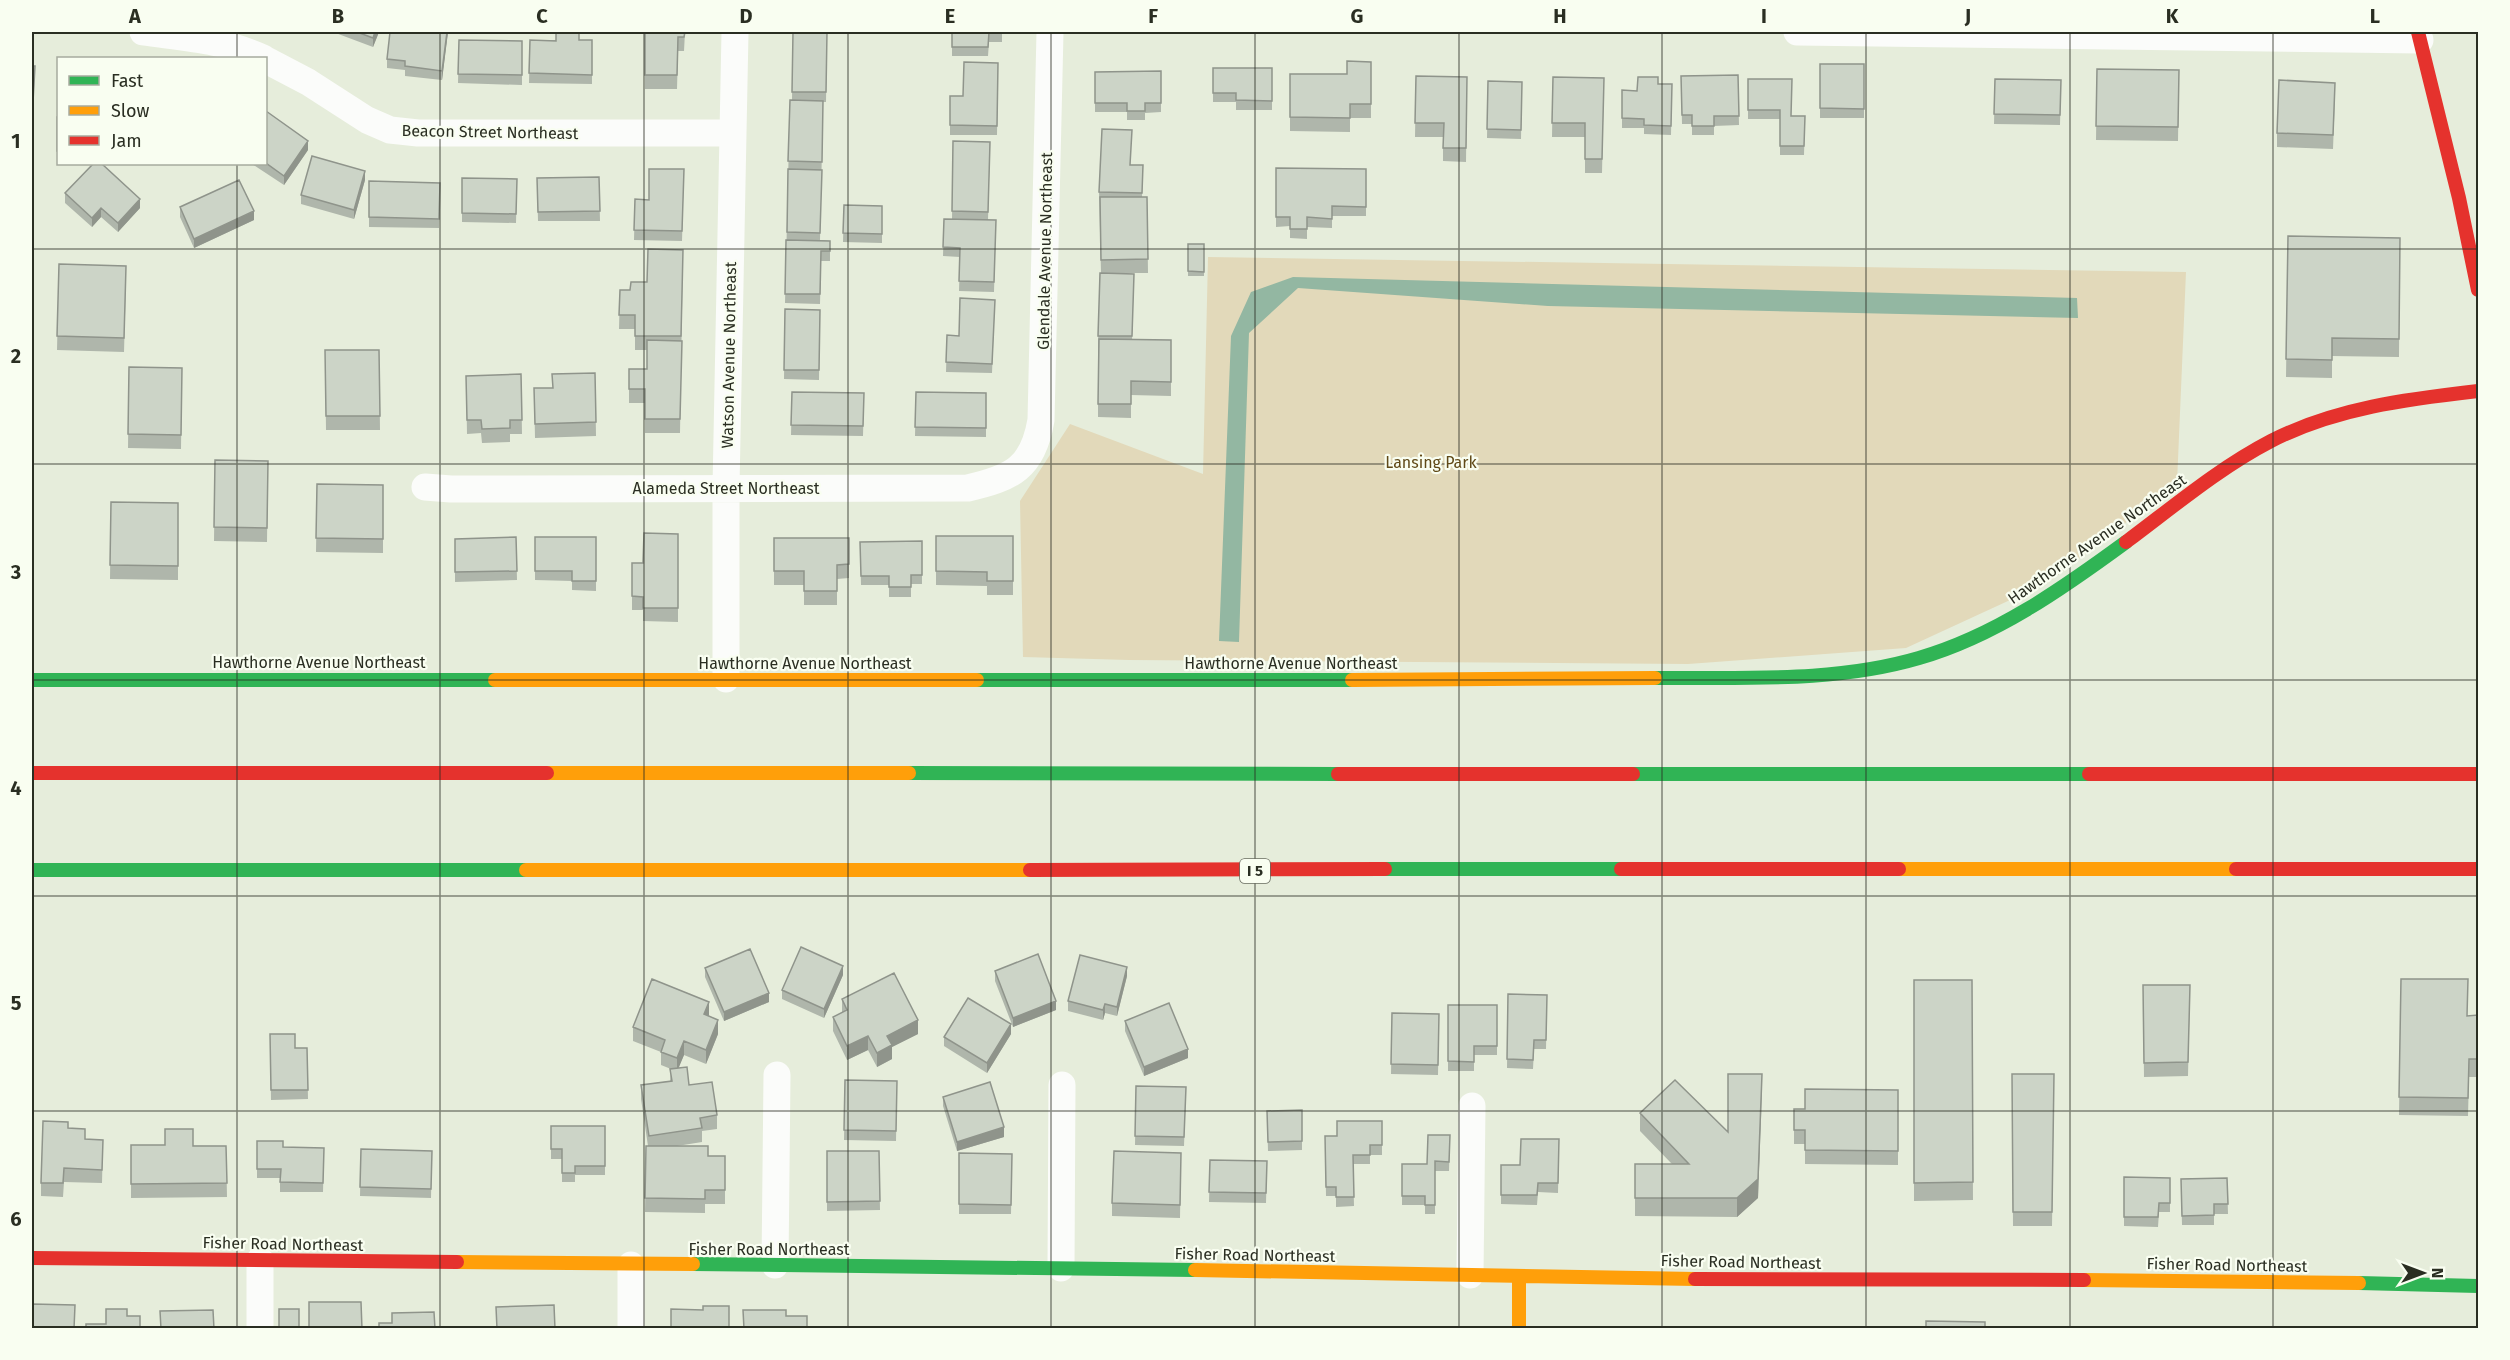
<svg xmlns="http://www.w3.org/2000/svg" width="2510" height="1360" viewBox="0 0 2510 1360" font-family="'Fira Sans',sans-serif">
	<style>
		.green { fill: #e2d9ba }
		.water { fill: #93b7a2 }
		.lines { fill: none; stroke-linecap: round; stroke-linejoin: round }
		.street { stroke: #fbfcfa; stroke-width: 27 }
		.fast { stroke: #30b455; stroke-width: 14 }
		.slow { stroke: #ff9f0a; stroke-width: 14 }
		.jam { stroke: #e5322d; stroke-width: 14 }
		.wall { fill: #afb6ab }
		.shaded-wall { fill: #8f948b }
		.building { fill: #ccd4c7; stroke: #8f948b; stroke-width: 1.5 }
		.grid { fill: none; stroke: #2a2e22; stroke-width: 1.5; stroke-opacity: 0.55 }
		.labels { text-anchor: middle; dominant-baseline: central; stroke-width: 4.5; stroke-linejoin: round; paint-order: stroke }
		.shield { fill: #f9fef1; stroke: #686c60; stroke-width: 1.5 }
		.shield-label { font-size: 15px; font-weight: bold; fill: #2a2e22 }
		.street-label { font-size: 16px; fill: #2a2e22; stroke: #f9fef1 }
		.park-label { font-size: 16px; fill: #604917; stroke: #f9fef1 }
		.neatline { fill: none; stroke: #2a2e22; stroke-width: 2 }
		.grid-label { font-size: 20px; text-anchor: middle; font-weight: bold; fill: #2a2e22 }
	</style>
	<rect width="100%" height="100%" fill="#e6eddb"/>
	<path class="green" d="M1208,257L2186,272L2177,483L2049,582L1906,648L1688,664L1129,660L1023,657L1020,501L1070,424L1203,474Z"/>
	<path class="water" d="M1293,277L2077,298L2078,318L1548,306L1298,288L1249,333L1239,642L1219,641L1231,336L1251,292Z"/>
	<g class="lines">
		<path class="street" d="M143,32C186,38 224,40 263,58
			M1797,32L2420,40
			M266,60L308,82L367,120L390,130L418,133H733
			M425,487L451,489L968,488C1012,478 1033,468 1041,420L1050,32
			M726,679V487L735,32
			M775,1265L777,1075
			M1061,1268L1062,1085
			M1470,1275L1472,1106
			M260,1328V1260
			M631,1328V1265"/>
		<path class="fast" d="M1655,678C1743,677 1834,683 1919,658C1995,636 2062,589 2126,542
			M32,680H495
			M977,680H1352
			M909,773L1338,774
			M1633,774H2089
			M1385,869H1621
			M32,870H526
			M693,1264L1195,1270
			M2359,1283L2478,1286"/>
		<path class="slow" d="M495,680H977
			M1352,680L1655,678
			M547,773H909
			M1899,869H2236
			M526,870H1030
			M457,1262L693,1264
			M1195,1270L1695,1279
			M1519,1277V1328
			M2084,1280L2359,1283"/>
		<path class="jam" d="M2418,32L2459,198L2478,290
			M2126,542C2173,507 2219,468 2271,441C2335,408 2408,399 2478,391
			M32,773H547
			M1338,774H1633
			M2089,774H2478
			M1621,869H1899
			M2236,869H2478
			M1030,870L1385,869
			M32,1258L457,1262
			M1695,1279L2084,1280"/>
	</g>
	<path class="wall" d="M333,32H379L373,47Z
		M448,32L442,80L405,76V70L387,68V59Z
		M645,32H685L684,51H678L677,89H645Z
		M793,32H827L826,102H823L820,240L830,241V261H821L820,304L785,303L790,100H792Z
		M952,32H1002V42H989L988,56H952Z
		M459,40L522,41V85L458,83Z
		M530,40H592V84L529,83Z
		M1371,62V118H1350V132L1290,131V74H1347Z
		M998,63L997,135H950V96H963Z
		M1820,64H1864V118H1820Z
		M32,66H35L33,111H32Z
		M1213,68H1272V110H1236V102H1213Z
		M2097,69L2179,70L2178,141L2096,140Z
		M1161,71V112L1145,113V120H1127V112H1095V72Z
		M1738,75L1739,125L1714,126V135H1692V124H1682L1681,76Z
		M1416,76L1467,77L1466,162L1443,161V137H1415Z
		M1553,77L1604,78L1602,173H1585V137H1552Z
		M1748,79L1791,116H1805L1804,155H1780V119H1748Z
		M1995,79L2061,80L2060,125L1994,124Z
		M1488,81L1522,82L1521,139L1487,138Z
		M1658,84H1672L1671,135L1644,134V128H1622V90L1637,91Z
		M2335,96L2333,149L2277,147V133Z
		M953,141L990,142L988,220H996L994,292L959,291L960,257L943,256L944,219H952Z
		M308,150L284,185L252,164H266Z
		M1131,165H1143L1142,197H1147L1148,273H1109L1134,274L1132,340H1171V396L1131,395V418L1098,417V345L1100,273H1101L1099,192Z
		M1276,168L1366,169V216H1332V228L1307,227V239L1290,238V226L1276,227Z
		M684,169L682,241L634,240L635,199L649,200Z
		M599,177L600,221H538L537,178Z
		M462,178L517,179L516,223L462,222Z
		M365,180L354,219L301,204V195Z
		M369,181L440,183L439,228L369,227Z
		M65,193L140,208L118,232L101,217L92,227L65,203Z
		M844,205L882,206V243L843,242Z
		M180,207L254,220L194,248L180,217Z
		M2288,236L2400,238L2399,357L2332,356V378L2286,377Z
		M1188,244H1204V276H1188Z
		M683,250L680,433H645V403H629V369H647V350H635V329H619L620,290H630L647,282Z
		M59,264L126,280L124,352L57,350Z
		M995,300L992,373L946,372L947,335L959,336Z
		M785,309L820,310L819,380L784,379Z
		M325,350H379L380,430H326Z
		M129,367L182,368L181,449L128,448Z
		M595,373L596,436L535,438L534,388H552Z
		M521,374L522,434H510V442L482,443L481,433L467,434L466,376Z
		M792,392L864,393L863,436L791,435Z
		M916,392L986,393V437L915,436Z
		M215,460L268,461L267,542L214,541Z
		M317,484L383,485V553L316,552Z
		M111,502L178,503V580L110,579Z
		M678,534V622L643,621V610H632V596L643,563Z
		M936,536H1013V595H987V586L936,585Z
		M516,537L517,580L455,582V539Z
		M535,537H596V591L572,590V581L535,580Z
		M774,538H849V578L837,579V605H804V585H774Z
		M922,541V584H911V597H889V585H861L860,542Z
		M705,968L769,1002L724,1021L705,977Z
		M995,971L1056,1010L1013,1027L995,981Z
		M843,975L824,1018L782,999V990Z
		M1127,976L1117,1016L1105,1013L1103,1020L1068,1011V1001Z
		M2401,979L2468,1016L2478,1015V1077H2469L2468,1116L2399,1115Z
		M1914,980H1972L1973,1200L1914,1201Z
		M2143,985H2190L2188,1076L2144,1077Z
		M1508,994L1547,995L1546,1049H1534L1533,1069L1507,1068Z
		M842,999L918,1034L892,1047V1059L877,1067L868,1050L847,1060L833,1031V1017L842,1013Z
		M1448,1005H1497V1055H1474V1071H1448Z
		M1392,1013L1439,1014L1438,1075L1391,1074Z
		M709,1016L718,1034L706,1064L684,1055L678,1068L689,1085L717,1115V1129L702,1131V1142L677,1146L708,1156H725V1204H705V1213L645,1212L646,1146H648L641,1099V1085L670,1081L671,1069L661,1065V1052L633,1041V1027Z
		M1125,1021L1188,1058L1144,1076L1125,1031Z
		M270,1034L295,1048H307L308,1099L271,1100Z
		M1011,1034L987,1073L944,1046V1037Z
		M2012,1074H2054L2052,1226H2013Z
		M845,1080L897,1081L896,1141L844,1140Z
		M1136,1086L1186,1087L1184,1146L1135,1145Z
		M1898,1090V1165L1805,1164V1144H1794V1109H1805Z
		M1762,1092L1758,1198L1737,1217L1635,1216V1164H1672L1640,1131V1113L1728,1132Z
		M943,1097L1004,1137L957,1151L943,1106Z
		M1302,1110V1150L1268,1151L1267,1111Z
		M1382,1121V1155H1370V1164H1353L1354,1206L1336,1207V1196H1326L1325,1136H1337Z
		M551,1126H605V1175H575V1182H562V1159H551Z
		M68,1129L85,1139L103,1140L102,1183L64,1182L63,1197L41,1196V1183Z
		M1450,1135L1449,1171H1435V1214H1425V1205H1402V1164H1427Z
		M1559,1139L1558,1193L1538,1192L1537,1205L1501,1204V1165H1520Z
		M257,1141L283,1147L324,1148L323,1192H280V1178H257Z
		M131,1145L226,1146L227,1197L131,1198Z
		M361,1149L432,1151L431,1198L360,1196Z
		M827,1151H879L880,1210L827,1211Z
		M959,1153L1012,1154L1011,1214H959Z
		M1181,1153L1180,1218L1112,1216V1203Z
		M1210,1160L1267,1161L1266,1203L1209,1202Z
		M2124,1177L2170,1178V1212H2159L2158,1227L2124,1226Z
		M2227,1178L2228,1214H2214V1225H2182L2181,1179Z"/>
	<path class="shaded-wall" d="M375,32H379L373,47V38Z
		M447,32H448L442,80V71Z
		M308,141V150L284,185V176Z
		M365,171V180L354,219V210Z
		M140,199V208L118,232V223Z
		M101,208V217L92,227V218Z
		M254,211V220L194,248V239Z
		M843,966V975L824,1018V1009Z
		M1127,967V976L1117,1016V1007Z
		M769,993V1002L724,1021V1012Z
		M1056,1001V1010L1013,1027V1018Z
		M709,1002V1016L704,1014Z
		M1105,1004V1013L1103,1020V1010Z
		M718,1020V1034L706,1064V1050Z
		M918,1020V1034L892,1047V1059L877,1067V1053L887,1036Z
		M1011,1024V1034L987,1073V1063Z
		M868,1036V1050L847,1060V1046Z
		M684,1041V1055L677,1072V1058Z
		M1188,1049V1058L1144,1076V1067Z
		M1762,1074L1758,1198L1737,1217V1198Z
		M1004,1127V1137L957,1151V1142Z"/>
	<path class="building" d="M357,32H375L373,38Z
		M390,32H447L442,71L405,66V61L387,59Z
		M556,32H579V40H592V75L529,73L530,40L556,41Z
		M645,32H685L684,37H678L677,75H645Z
		M793,32H827L826,92H792Z
		M952,32H1002V33L989,32L988,47H952Z
		M459,40L522,41V75L458,74Z
		M1347,61L1371,62V104H1350V118L1290,117V74H1347Z
		M964,62L998,63L997,126L950,125V96H963Z
		M1820,64H1864V109L1820,108Z
		M32,66H35L33,102H32Z
		M1213,68H1272V101L1236,100V93H1213Z
		M2097,69L2179,70L2178,127L2096,126Z
		M1161,71V103H1145V111H1127V103H1095V72Z
		M1738,75L1739,116H1714V126H1692V115H1682L1681,76Z
		M1416,76L1467,77L1466,148H1443L1444,123H1415Z
		M1553,77L1604,78L1602,159H1585V123H1552Z
		M1638,77H1658V84H1672L1671,126L1644,125V119L1622,118V90L1637,91Z
		M1748,79H1792L1791,116H1805L1804,146H1780V110H1748Z
		M1995,79L2061,80L2060,115L1994,114Z
		M2279,80L2335,83L2333,135L2277,133Z
		M1488,81L1522,82L1521,130L1487,129Z
		M790,100L823,101L822,162L788,161Z
		M266,111L308,141L284,176L266,163Z
		M57,117H58V151H57Z
		M1102,129L1132,130L1130,165H1143L1142,193L1099,192Z
		M953,141L990,142L988,212L952,211Z
		M312,156L365,171L354,210L301,195Z
		M93,164H102L140,199L118,223L101,208L92,218L65,193Z
		M1276,168L1366,169V207L1332,206V219L1307,217V229H1290V217H1276Z
		M649,169H684L682,231L634,230L635,199L649,200Z
		M788,169L822,170L820,233L787,232Z
		M599,177L600,211L538,212L537,178Z
		M462,178L517,179L516,214L462,213Z
		M239,180L254,211L194,239L180,207Z
		M369,181L440,183L439,219L369,217Z
		M1100,197H1147L1148,259L1101,260Z
		M844,205L882,206V234L843,233Z
		M944,219L996,220L994,282L959,281L960,248L943,247Z
		M2288,236L2400,238L2399,339L2332,338V360L2286,359Z
		M786,240L830,241V251H821L820,294H785Z
		M1188,244H1204V272L1188,271Z
		M648,249L683,250L681,336H635V315H619L620,290H630L631,282H647Z
		M59,264L126,266L124,338L57,336Z
		M1100,273L1134,274L1132,336H1098Z
		M960,298L995,300L992,364L946,362L947,335L959,336Z
		M785,309L820,310L819,370H784Z
		M1099,339L1171,340V382L1131,381V404H1098Z
		M647,340L682,341L680,419H645V389H629V369H647Z
		M325,350H379L380,416H326Z
		M129,367L182,368L181,435L128,434Z
		M595,373L596,422L535,424L534,388H553L552,374Z
		M521,374L522,420H510V428L482,429L481,420H467L466,376Z
		M792,392L864,393L863,426L791,425Z
		M916,392L986,393V428L915,427Z
		M215,460L268,461L267,528L214,527Z
		M317,484L383,485V539L316,538Z
		M111,502L178,503V566L110,565Z
		M644,533L678,534V608H643V597L632,596V563H643Z
		M936,536H1013V581H987V572L936,571Z
		M516,537L517,571L455,572V539Z
		M535,537H596V581H572V571H535Z
		M774,538H849V564L837,565V591H804V571H774Z
		M922,541V575H911V587H889V576H861L860,542Z
		M801,947L843,966L824,1009L782,990Z
		M750,949L769,993L724,1012L705,968Z
		M1038,954L1056,1001L1013,1018L995,971Z
		M1080,955L1127,967L1117,1007L1105,1004L1103,1010L1068,1001Z
		M894,973L918,1020L887,1036L892,1045L877,1053L868,1036L847,1046L833,1017L847,1010L842,999Z
		M652,979L709,1002L704,1014L718,1020L706,1050L684,1041L677,1058L661,1052L665,1040L633,1027Z
		M2401,979H2468L2467,1016L2478,1015V1059H2469L2468,1098L2399,1097Z
		M1914,980H1972L1973,1182L1914,1183Z
		M2143,985H2190L2188,1062L2144,1063Z
		M1508,994L1547,995L1546,1040H1534L1533,1060L1507,1059Z
		M968,998L1011,1024L987,1063L944,1037Z
		M1169,1003L1188,1049L1144,1067L1125,1021Z
		M1448,1005H1497V1046H1474V1062L1448,1061Z
		M1392,1013L1439,1014L1438,1065L1391,1064Z
		M270,1034H295V1048H307L308,1090H271Z
		M687,1067L689,1085L712,1082L717,1115L700,1118L702,1128L649,1136L641,1085L672,1081L670,1069Z
		M1728,1074H1762L1758,1179L1737,1198H1635V1164H1689L1640,1113L1675,1080L1728,1132Z
		M2012,1074H2054L2052,1212H2013Z
		M845,1080L897,1081L896,1131L844,1130Z
		M990,1082L1004,1127L957,1142L943,1097Z
		M1136,1086L1186,1087L1184,1137L1135,1136Z
		M1805,1089L1898,1090V1151L1805,1150V1130H1794V1109H1805Z
		M1302,1110V1141L1268,1142L1267,1111Z
		M43,1121L68,1122V1128L85,1129V1139L103,1140L102,1170L64,1168L63,1183H41Z
		M1337,1121H1382V1145H1370V1155H1353L1354,1197H1336V1187H1326L1325,1136H1337Z
		M551,1126H605V1166H575V1173H562V1149H551Z
		M165,1129H193V1146H226L227,1183L131,1184V1145H165Z
		M1428,1135H1450L1449,1162L1435,1161V1205H1425V1196H1402V1164H1427Z
		M1521,1139H1559L1558,1183H1538L1537,1195H1501V1165H1520Z
		M257,1141H283V1147L324,1148L323,1183L280,1182L281,1169H257Z
		M646,1146H708V1156H725V1190H705V1199L645,1198Z
		M361,1149L432,1151L431,1189L360,1187Z
		M827,1151H879L880,1201L827,1202Z
		M1114,1151L1181,1153L1180,1205L1112,1203Z
		M959,1153L1012,1154L1011,1205L959,1204Z
		M1210,1160L1267,1161L1266,1193L1209,1192Z
		M2124,1177L2170,1178V1203H2159L2158,1217H2124Z
		M2227,1178L2228,1204H2214V1215L2182,1216L2181,1179Z
		M309,1302H361L362,1329H309Z
		M32,1304L75,1305L74,1329H32Z
		M554,1305L555,1329H497L496,1307Z
		M703,1306H729V1329H671V1309L703,1310Z
		M106,1309H127V1316H140V1329H86V1324H106Z
		M279,1309H299V1329H279Z
		M213,1310L214,1329H161L160,1311Z
		M743,1310H786V1316H807V1329H744Z
		M434,1312L435,1329H379V1323H392V1313Z
		M1926,1321L1985,1322V1329H1926Z
		M2120,1327H2161V1329H2120Z"/>
	<path class="grid" d="M237,32V58M440,32V1328M644,32V1328M848,32V1328M1051,32V1328M1255,32V1328M1459,32V1328M1662,32V1328M1866,32V1328M2070,32V1328M2273,32V1328M237,164V1328M32,249H2478M32,464H2478M32,680H2478M32,896H2478M32,1111H2478"/>
	<g class="labels">
		<rect class="shield" x="1240" y="859" width="30" height="24" rx="4.5"/>
		<g class="shield-label">
			<text x="1255" y="871">I 5</text>
		</g>
		<g class="street-label">
			<text transform="translate(490 132) rotate(1)">Beacon Street Northeast</text>
			<text transform="translate(1045 251) rotate(-89)">Glendale Avenue Northeast</text>
			<text transform="translate(729 355) rotate(-89)">Watson Avenue Northeast</text>
			<text x="726" y="488">Alameda Street Northeast</text>
			<text transform="translate(2097 539) rotate(-35)">Hawthorne Avenue Northeast</text>
			<text x="319" y="662">Hawthorne Avenue Northeast</text>
			<text x="805" y="663">Hawthorne Avenue Northeast</text>
			<text x="1291" y="663">Hawthorne Avenue Northeast</text>
			<text transform="translate(283 1244) rotate(1)">Fisher Road Northeast</text>
			<text x="769" y="1249">Fisher Road Northeast</text>
			<text transform="translate(1255 1255) rotate(1)">Fisher Road Northeast</text>
			<text transform="translate(1741 1262) rotate(1)">Fisher Road Northeast</text>
			<text transform="translate(2227 1265) rotate(1)">Fisher Road Northeast</text>
		</g>
		<g class="park-label">
			<text x="1431" y="462">Lansing Park</text>
		</g>
	</g>
	<rect width="2510" height="1360" fill="none" stroke="#f9fef1" stroke-width="66"/>
	<rect x="57" y="57" width="210" height="108" fill="#f9fef1" stroke="#a6ab9e" stroke-width="1.5"/>
	<rect x="69" y="76" width="30" height="9" fill="#30b455" stroke="#a6ab9e" stroke-width="1.5"/>
	<text x="111" y="87" font-size="18" fill="#2a2e22">Fast</text>
	<rect x="69" y="106" width="30" height="9" fill="#ff9f0a" stroke="#a6ab9e" stroke-width="1.5"/>
	<text x="111" y="117" font-size="18" fill="#2a2e22">Slow</text>
	<rect x="69" y="136" width="30" height="9" fill="#e5322d" stroke="#a6ab9e" stroke-width="1.5"/>
	<text x="111" y="147" font-size="18" fill="#2a2e22">Jam</text>
	<g transform="translate(2423 1273) rotate(90)" stroke="#f9fef1" stroke-width="4.5" paint-order="stroke">
	<path d="M0-4.5L10 22L0 15L-10 22Z" fill="#2a2e22"/>
	<text y="-9" font-size="16" font-weight="bold" text-anchor="middle" fill="#2a2e22">N</text>
	</g>
	<rect x="33" y="33" width="2444" height="1294" class="neatline"/>
	<g class="grid-label">
		<text x="135" y="23">A</text>
		<text x="338" y="23">B</text>
		<text x="542" y="23">C</text>
		<text x="746" y="23">D</text>
		<text x="950" y="23">E</text>
		<text x="1153" y="23">F</text>
		<text x="1357" y="23">G</text>
		<text x="1560" y="23">H</text>
		<text x="1764" y="23">I</text>
		<text x="1968" y="23">J</text>
		<text x="2172" y="23">K</text>
		<text x="2375" y="23">L</text>
		<text x="16" y="148">1</text>
		<text x="16" y="363">2</text>
		<text x="16" y="579">3</text>
		<text x="16" y="795">4</text>
		<text x="16" y="1010">5</text>
		<text x="16" y="1226">6</text>
	</g>
</svg>
